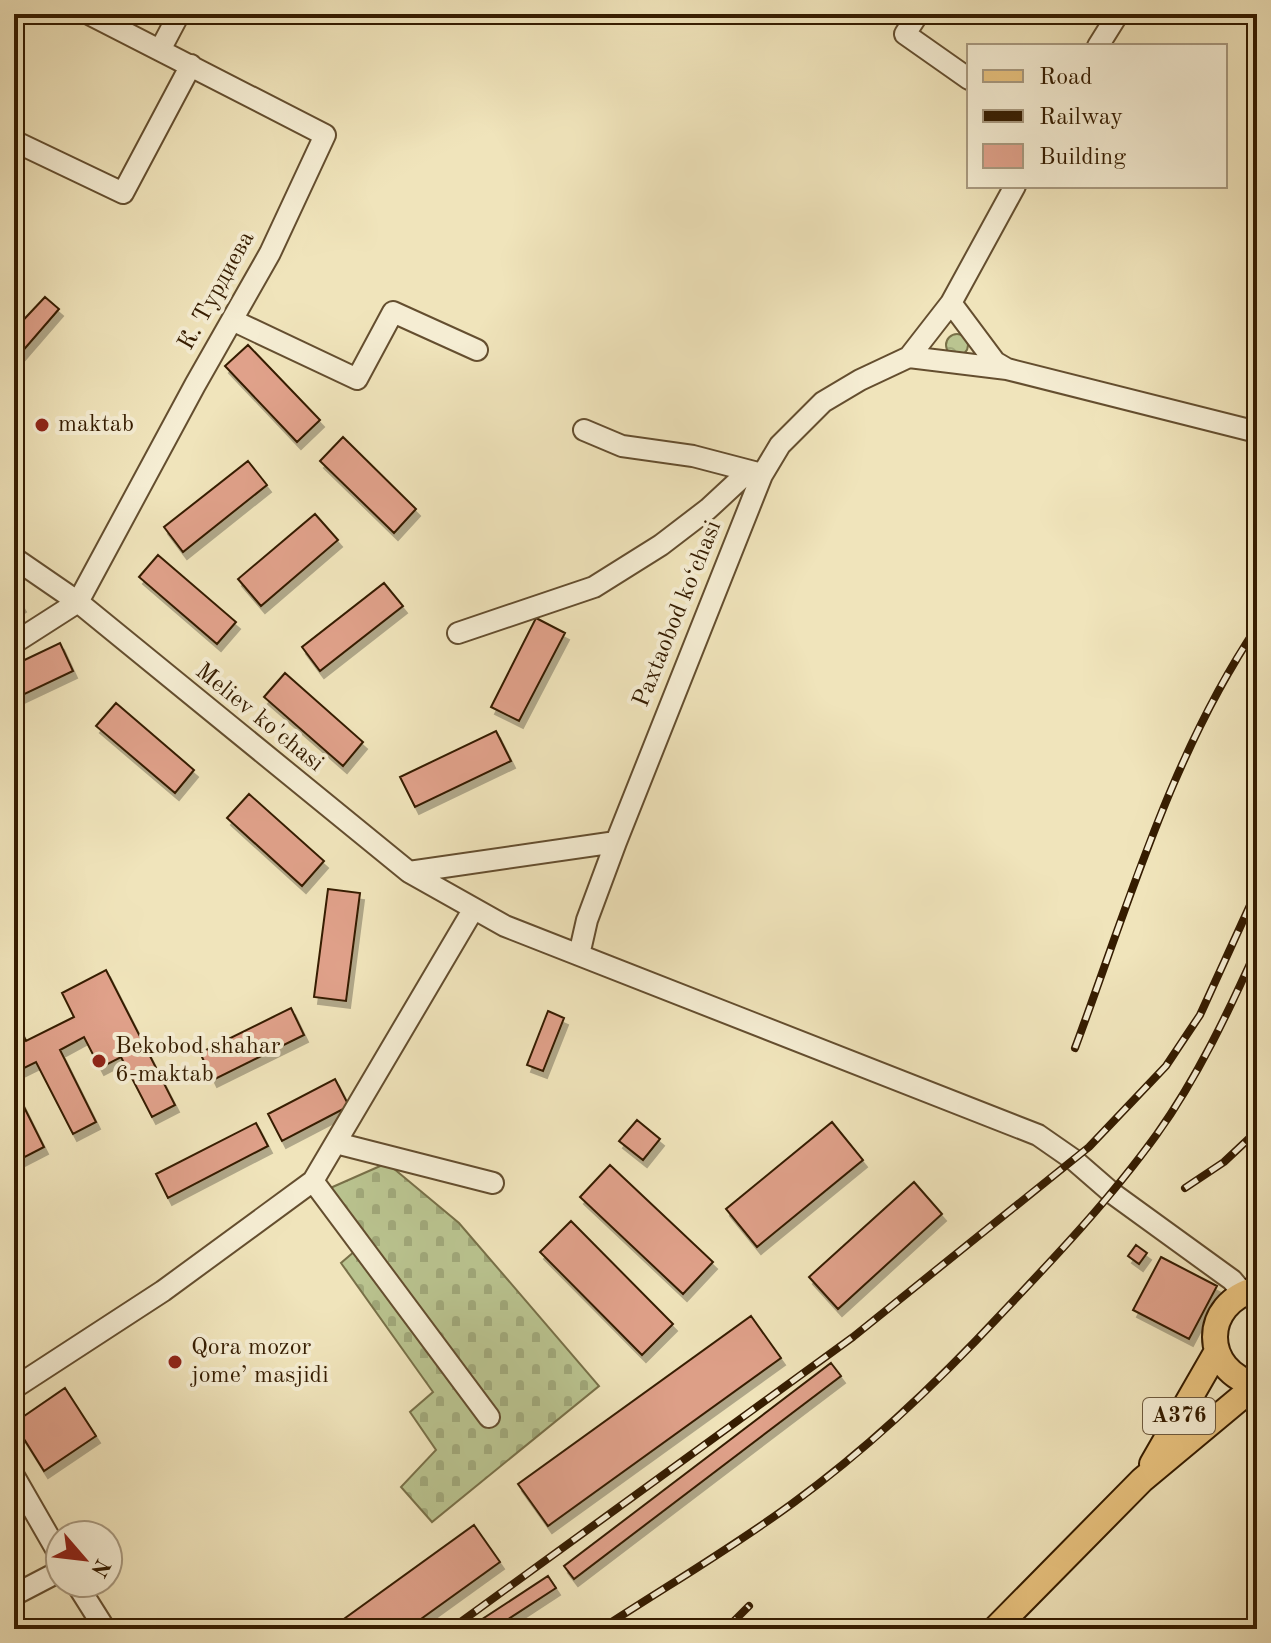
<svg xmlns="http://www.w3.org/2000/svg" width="1271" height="1643" viewBox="0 0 1271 1643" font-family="'Old Standard TT',serif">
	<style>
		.cemetery { fill: url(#cemetery-stones); stroke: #787048; stroke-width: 2 }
		.park { fill: url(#park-crowns); stroke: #787048; stroke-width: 2 }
		.building { fill: #e0a18a; stroke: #351c00; stroke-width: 2; filter: url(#shadow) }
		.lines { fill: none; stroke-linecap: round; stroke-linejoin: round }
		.minor-casing { stroke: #644e2f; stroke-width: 24 }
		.major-casing { stroke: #351c00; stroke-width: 28 }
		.minor { stroke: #f5edd3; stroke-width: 20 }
		.major { stroke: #e8c27e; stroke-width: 24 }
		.rail-casing { stroke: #351c00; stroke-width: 8 }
		.rail { stroke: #f5edd3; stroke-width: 5; stroke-dasharray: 15; stroke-linecap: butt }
		.poi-dot { fill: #8f2418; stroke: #f5edd3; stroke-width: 3 }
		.labels { text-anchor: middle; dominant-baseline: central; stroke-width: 8; stroke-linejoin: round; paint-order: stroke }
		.shield { fill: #f5edd3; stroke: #6f5b3f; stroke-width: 2 }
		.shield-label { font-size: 22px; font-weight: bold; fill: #351c00 }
		.street-label { font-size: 24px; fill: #351c00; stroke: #f5edd3 }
		.poi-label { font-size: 24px; fill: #351c00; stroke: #f5edd3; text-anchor: start }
	</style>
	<defs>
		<pattern id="cemetery-stones" width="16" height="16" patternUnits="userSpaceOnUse" patternTransform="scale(2)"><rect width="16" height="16" fill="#bac490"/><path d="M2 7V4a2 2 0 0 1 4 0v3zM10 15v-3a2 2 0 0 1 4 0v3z" fill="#a0a87a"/></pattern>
		<pattern id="park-crowns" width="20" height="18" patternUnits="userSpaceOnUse" patternTransform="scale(2)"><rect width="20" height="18" fill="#bac490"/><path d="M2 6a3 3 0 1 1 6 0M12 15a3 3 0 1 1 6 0" fill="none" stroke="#a0a87a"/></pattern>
		<filter id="shadow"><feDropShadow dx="4" dy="7" stdDeviation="0" flood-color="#0004"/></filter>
	</defs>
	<rect width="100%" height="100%" fill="#f0e4bb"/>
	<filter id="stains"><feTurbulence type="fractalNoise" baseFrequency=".0025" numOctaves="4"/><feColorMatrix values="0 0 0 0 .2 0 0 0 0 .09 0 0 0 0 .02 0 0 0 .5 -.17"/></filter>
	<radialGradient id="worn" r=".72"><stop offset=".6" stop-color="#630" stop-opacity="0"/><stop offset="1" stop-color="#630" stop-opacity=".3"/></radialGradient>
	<path class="cemetery" d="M387,1163L459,1223L599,1386L432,1522L401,1487L436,1450L410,1412L433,1392L341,1263L362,1245L319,1193Z"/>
	<path class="park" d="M946 345a11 11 0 1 1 22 0a11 11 0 1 1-22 0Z"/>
	<path class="building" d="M45,297L59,309L14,361V330Z
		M248,345L320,420L297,442L225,366Z
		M343,437L416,509L394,533L320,461Z
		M248,461L267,485L183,552L164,527Z
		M315,514L338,540L261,606L238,579Z
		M158,555L236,622L217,644L139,577Z
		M384,583L403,606L320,671L302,647Z
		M14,592L22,605L14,610Z
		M536,618L565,633L519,721L491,707Z
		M60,643L73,671L14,699V665Z
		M285,673L363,742L343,766L264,697Z
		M116,703L194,770L175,793L96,726Z
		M496,731L511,761L415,807L400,777Z
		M249,794L324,861L302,886L227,818Z
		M328,889L360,893L346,1001L314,997Z
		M106,970L175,1105L152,1117L121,1057L100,1068L84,1037L60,1050L96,1122L73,1134L36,1062L14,1073V1017L26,1041L74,1017L62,993Z
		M291,1008L304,1035L213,1080L200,1053Z
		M548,1011L564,1018L543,1071L527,1065Z
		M335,1079L349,1106L282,1141L268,1114Z
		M14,1087L44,1147L19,1160L14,1151Z
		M637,1120L660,1139L643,1160L619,1141Z
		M832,1122L863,1160L757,1247L726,1209Z
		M256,1123L268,1146L168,1198L156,1174Z
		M610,1165L713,1262L683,1294L580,1197Z
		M914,1182L942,1214L838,1309L809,1277Z
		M571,1221L673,1324L642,1355L540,1252Z
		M1136,1245L1147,1253L1139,1264L1128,1256Z
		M1161,1257L1217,1286L1189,1339L1133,1310Z
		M751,1316L781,1358L548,1526L518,1484Z
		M831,1363L841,1376L574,1579L564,1566Z
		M65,1388L96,1436L44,1471L14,1423Z
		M474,1525L500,1562L407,1629H330Z
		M548,1576L556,1588L493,1629H467Z"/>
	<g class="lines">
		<defs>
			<path id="minor" d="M918,14L905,34L969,79
				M1098,46L1118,14
				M160,50L179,14
				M14,141L123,193L191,65
				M951,303L995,362L1007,369
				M232,320L357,379L393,312L477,350
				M909,357L1007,369L1257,432
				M584,430L622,446L693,456L758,473
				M14,558L78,602L409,872L616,842
				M458,633L594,587L661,545L708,509L749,471
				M14,643L78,602L195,385L270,253L325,135L89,14
				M409,872L505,926L1038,1135L1074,1160L1112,1193L1232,1280L1243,1293
				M579,955L587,920L616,842L762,475L780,445L823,402L860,380L909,357L951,303L1015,186
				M336,1143L493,1183
				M313,1181L489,1417
				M14,1388L163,1291L313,1181L473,910
				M14,1476L60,1556
				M76,1583L105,1629
				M14,1595L60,1571"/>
			<path id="major" d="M1257,1289C1201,1303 1201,1371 1257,1385
				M1152,1464L1217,1351
				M995,1629L1142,1480L1256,1385"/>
		</defs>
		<use href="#minor" class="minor-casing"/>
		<use href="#major" class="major-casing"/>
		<use href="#minor" class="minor"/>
		<use href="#major" class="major"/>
		<defs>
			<path id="rail" d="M1075,1048C1128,906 1172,753 1257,627
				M1185,1188L1224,1162L1257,1131
				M451,1629L853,1337L1089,1147L1166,1066L1200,1015L1257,890
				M601,1629C665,1587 732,1548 793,1503C870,1447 938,1382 1003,1312C1057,1255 1111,1198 1157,1134C1197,1078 1229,1011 1257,948
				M726,1629L749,1606"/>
		</defs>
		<use href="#rail" class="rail-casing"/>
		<use href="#rail" class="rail"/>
	</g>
	<g class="poi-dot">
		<circle cx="42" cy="425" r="8"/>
		<circle cx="99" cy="1061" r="8"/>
		<circle cx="175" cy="1362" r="8"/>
	</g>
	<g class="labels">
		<rect class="shield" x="1143" y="1398" width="72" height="36" rx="6"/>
		<g class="shield-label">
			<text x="1179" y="1416">A376</text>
		</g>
		<g class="street-label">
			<text transform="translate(217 291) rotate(-61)">К. Турдиева</text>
			<text transform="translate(678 614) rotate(-68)">Paxtaobod ko‘chasi</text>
			<text transform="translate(259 718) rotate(39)">Meliev ko'chasi</text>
		</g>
		<g class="poi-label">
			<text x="58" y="425">maktab</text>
			<text x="115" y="1047">Bekobod shahar<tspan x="115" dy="28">6-maktab</tspan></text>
			<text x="191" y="1348">Qora mozor<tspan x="191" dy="28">jome’ masjidi</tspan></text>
		</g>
	</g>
	<rect width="1271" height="1643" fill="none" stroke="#f0e4bb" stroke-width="48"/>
	<rect x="16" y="16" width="1239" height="1611" fill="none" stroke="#351c00" stroke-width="4"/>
	<rect x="24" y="24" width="1223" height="1595" fill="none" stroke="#351c00" stroke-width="2"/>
	<rect x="967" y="44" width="260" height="144" fill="#f5edd3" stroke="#a8997f" stroke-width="2"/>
	<rect x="983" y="70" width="40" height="12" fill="#e8c27e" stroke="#a8997f" stroke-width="2"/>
	<text x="1039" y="84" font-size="24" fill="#351c00">Road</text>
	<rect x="983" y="110" width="40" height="12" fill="#351c00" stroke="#a8997f" stroke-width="2"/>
	<text x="1039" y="124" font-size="24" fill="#351c00">Railway</text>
	<rect x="983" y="144" width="40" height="24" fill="#e0a18a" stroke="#a8997f" stroke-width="2"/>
	<text x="1039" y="164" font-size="24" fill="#351c00">Building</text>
	<g transform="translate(84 1559) rotate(118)"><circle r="38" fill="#f5edd3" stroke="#a8997f" stroke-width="2"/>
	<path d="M0-6L14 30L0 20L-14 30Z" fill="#8f2418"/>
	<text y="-12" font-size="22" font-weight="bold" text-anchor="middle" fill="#351c00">N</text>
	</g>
	<rect width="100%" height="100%" filter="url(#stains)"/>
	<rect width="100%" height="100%" fill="url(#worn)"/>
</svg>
